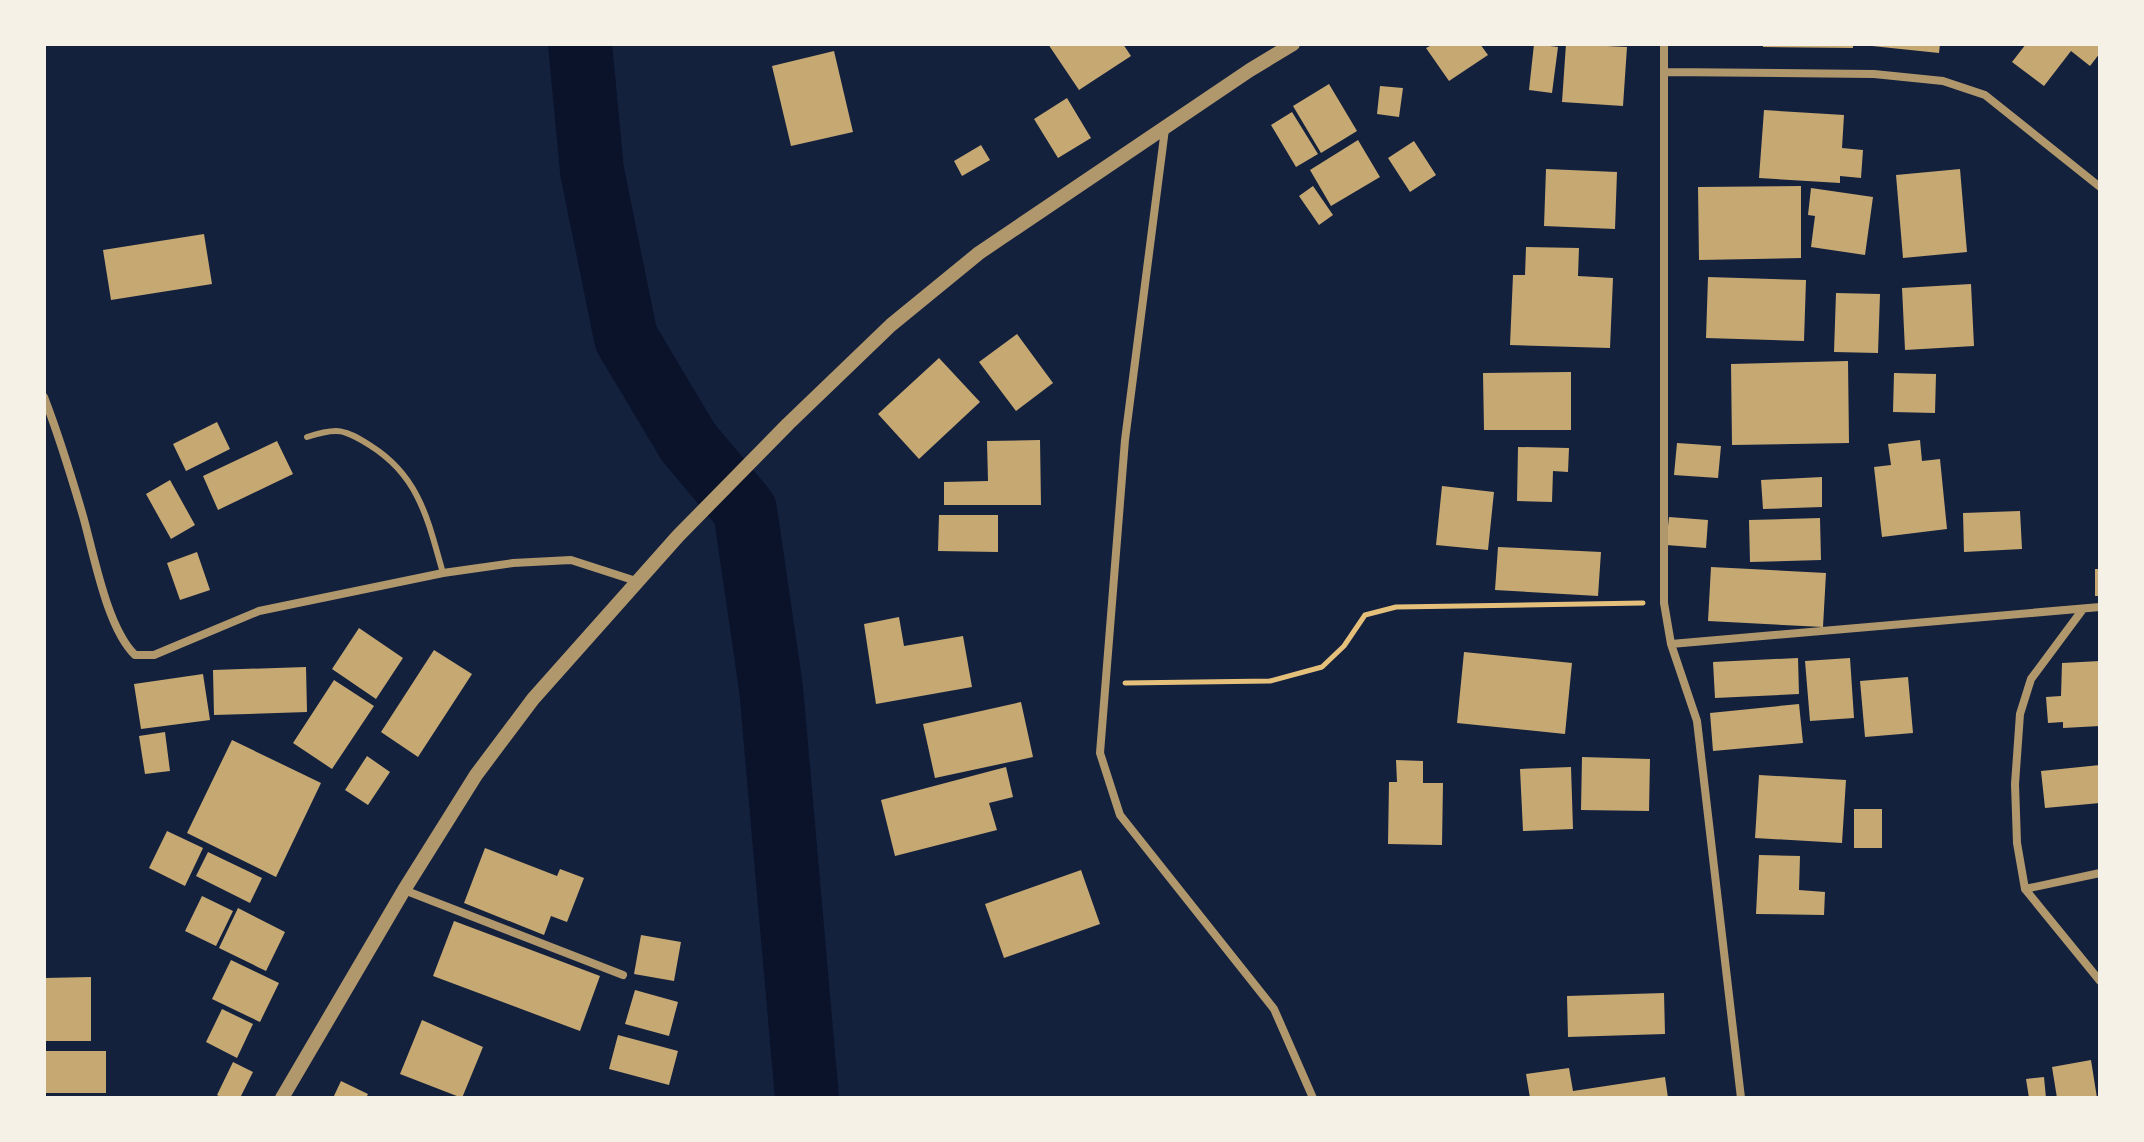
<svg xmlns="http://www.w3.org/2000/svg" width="2144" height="1142" viewBox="0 0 2144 1142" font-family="'Fira Sans',sans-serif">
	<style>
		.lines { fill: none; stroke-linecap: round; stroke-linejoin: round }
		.river { stroke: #0b132b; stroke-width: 64 }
		.building { fill: #c6a872 }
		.path { stroke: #e5c07b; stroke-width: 5 }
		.service { stroke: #b1986c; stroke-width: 6 }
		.minor { stroke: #b1986c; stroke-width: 8 }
		.tertiary { stroke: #b1986c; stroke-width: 14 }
	</style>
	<rect width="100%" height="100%" fill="#14213d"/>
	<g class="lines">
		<path class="river" d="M580,44L592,171L626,338L688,442L745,510L771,688L807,1098"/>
	</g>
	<path class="building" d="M1048,44H1123L1131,56L1079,90Z
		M1428,44H1480L1488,55L1449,81L1426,48L1430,46Z
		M1534,44L1558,47L1552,93L1529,90Z
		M1566,44L1627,47L1623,106L1562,102Z
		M1763,44H1853V48L1763,47Z
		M1872,44H1940L1939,53L1872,46Z
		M2026,44H2100V53L2090,66L2071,51L2044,86L2012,62Z
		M834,51L853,132L791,146L772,66Z
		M1329,84L1357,131L1321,153L1293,106Z
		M1380,86L1403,88L1399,117L1377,114Z
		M1067,98L1091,138L1058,158L1034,119Z
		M1764,110L1844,115L1842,148L1863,150L1861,178L1840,176V183L1759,178Z
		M1292,112L1318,154L1296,167L1271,125Z
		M1358,140L1380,177L1331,206L1310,170Z
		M1414,141L1436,175L1410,192L1388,158Z
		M981,145L990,160L962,176L954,161Z
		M1546,169L1617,172L1615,229L1544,226Z
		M1960,169L1967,252L1903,258L1896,175Z
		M1313,186L1333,215L1319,225L1299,196Z
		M1801,186V258L1699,260L1698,187Z
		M1811,188L1873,197L1865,255L1811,247L1815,216L1808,215Z
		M204,234L212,284L111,300L103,250Z
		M1526,247L1579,248L1578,276L1613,278L1610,348L1510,345L1513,275H1525Z
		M1708,277L1806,280L1804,341L1706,338Z
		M1971,284L1974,346L1905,350L1902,288Z
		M1836,293L1880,294L1878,353L1834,352Z
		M1017,334L1053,383L1016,411L979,362Z
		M939,358L980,402L919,459L878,414Z
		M1848,361L1849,443L1732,445L1731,364Z
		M1571,372V430H1484L1483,373Z
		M1894,373L1936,374L1935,413L1893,412Z
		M217,422L230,449L186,471L173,444Z
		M1040,440L1041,505H944V482L988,481L987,441Z
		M1920,440L1922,461L1940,459L1947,529L1882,537L1874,467L1891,465L1888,444Z
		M277,441L293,474L218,510L203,476Z
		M1677,443L1721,446L1718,478L1674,475Z
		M1518,447L1569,448L1568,472L1553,471L1552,502L1517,501Z
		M1822,477V507L1763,509L1761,480Z
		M170,480L195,525L171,539L146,494Z
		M1442,486L1494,492L1488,550L1436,545Z
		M2020,511L2022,549L1964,552L1963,513Z
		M939,515H998V552L938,551Z
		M1669,517L1708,520L1706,548L1666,545Z
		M1820,518L1821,560L1750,562L1749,520Z
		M1498,547L1601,552L1598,596L1495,590Z
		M197,552L210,590L180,600L167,563Z
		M1711,567L1826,573L1823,627L1708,621Z
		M2095,569H2100V596H2095Z
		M899,617L904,646L963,636L972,687L876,704L864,624Z
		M359,628L403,658L376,699L332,669Z
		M434,650L472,674L418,757L381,732Z
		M1464,652L1572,663L1565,734L1457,723Z
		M1798,658L1799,694L1715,698L1713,662Z
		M1850,658L1854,718L1810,721L1805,661Z
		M2100,661V726L2063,728V722L2048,723L2046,697L2061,696L2062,663Z
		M306,667L307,712L214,715L213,670Z
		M203,674L210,720L141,729L134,684Z
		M1908,677L1913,733L1865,737L1860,681Z
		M334,680L374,706L332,769L293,743Z
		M1021,702L1033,757L935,778L923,724Z
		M1799,704L1803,743L1713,751L1710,713Z
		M165,732L170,771L145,774L139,736Z
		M232,740L321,783L276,877L187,833Z
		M367,756L390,772L368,805L345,790Z
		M1582,757L1650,759L1649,811L1581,810Z
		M1396,760L1423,761V783H1443L1442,845L1388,844L1389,782H1397Z
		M2100,765V803L2045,808L2041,771Z
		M1006,767L1013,797L989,803L997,830L895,856L881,800Z
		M1571,767L1573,829L1523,831L1520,769Z
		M1759,775L1846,780L1842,843L1755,838Z
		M1854,809H1882V848H1854Z
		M167,831L203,848L185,886L149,868Z
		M485,848L557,876L560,869L584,878L567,922L551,916L544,935L464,903Z
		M208,852L262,878L250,903L196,876Z
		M1759,855L1800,856L1799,890L1825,892L1824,915L1756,914Z
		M1081,870L1100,924L1004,958L985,904Z
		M202,896L233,911L216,946L185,931Z
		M238,908L285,932L266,971L219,948Z
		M454,921L600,976L580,1031L433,976Z
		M641,935L681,942L674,981L634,974Z
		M231,960L279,983L260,1022L212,999Z
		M91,977V1041H44V978Z
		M635,990L678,1002L669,1036L625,1024Z
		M1664,993L1665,1034L1568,1037L1567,996Z
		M222,1009L253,1024L237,1058L206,1042Z
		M422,1020L483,1047L462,1098L400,1074Z
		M618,1035L678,1051L669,1085L609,1069Z
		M44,1051H106V1093H44Z
		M2091,1060L2097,1098H2057L2052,1067Z
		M233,1062L253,1072L240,1098H222L217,1095Z
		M1569,1068L1573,1091L1665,1077L1668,1098H1530L1526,1074Z
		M2044,1077L2046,1098H2029L2026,1079Z
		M341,1081L368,1094L366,1098H333Z"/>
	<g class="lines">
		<path class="path" d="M1125,683L1270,681L1322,667L1344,646L1365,615L1396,607L1643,603"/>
		<path class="service" d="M307,437C338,427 344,429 371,446C420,477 428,521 443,573"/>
		<path class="minor" d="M1664,44V603L1671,644L1697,721L1741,1098
			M1664,72L1874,74L1943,81L1985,95L2100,187
			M1165,129L1125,440L1100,753L1120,815L1274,1009L1313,1098
			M44,397C59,436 71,475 83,516C94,555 107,628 135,655H154L259,611L443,573L513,563L571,560L636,581
			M2083,609L2031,679L2020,714L2015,784L2017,843L2025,889L2100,981
			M1671,644L2100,607
			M2025,889L2100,873
			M404,890L623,975"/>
		<path class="tertiary" d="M282,1098L404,890L476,775L533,699L678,536L788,424L891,325L979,253L1250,70L1293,44"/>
	</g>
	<rect width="2144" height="1142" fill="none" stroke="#f6f1e7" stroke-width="92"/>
</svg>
